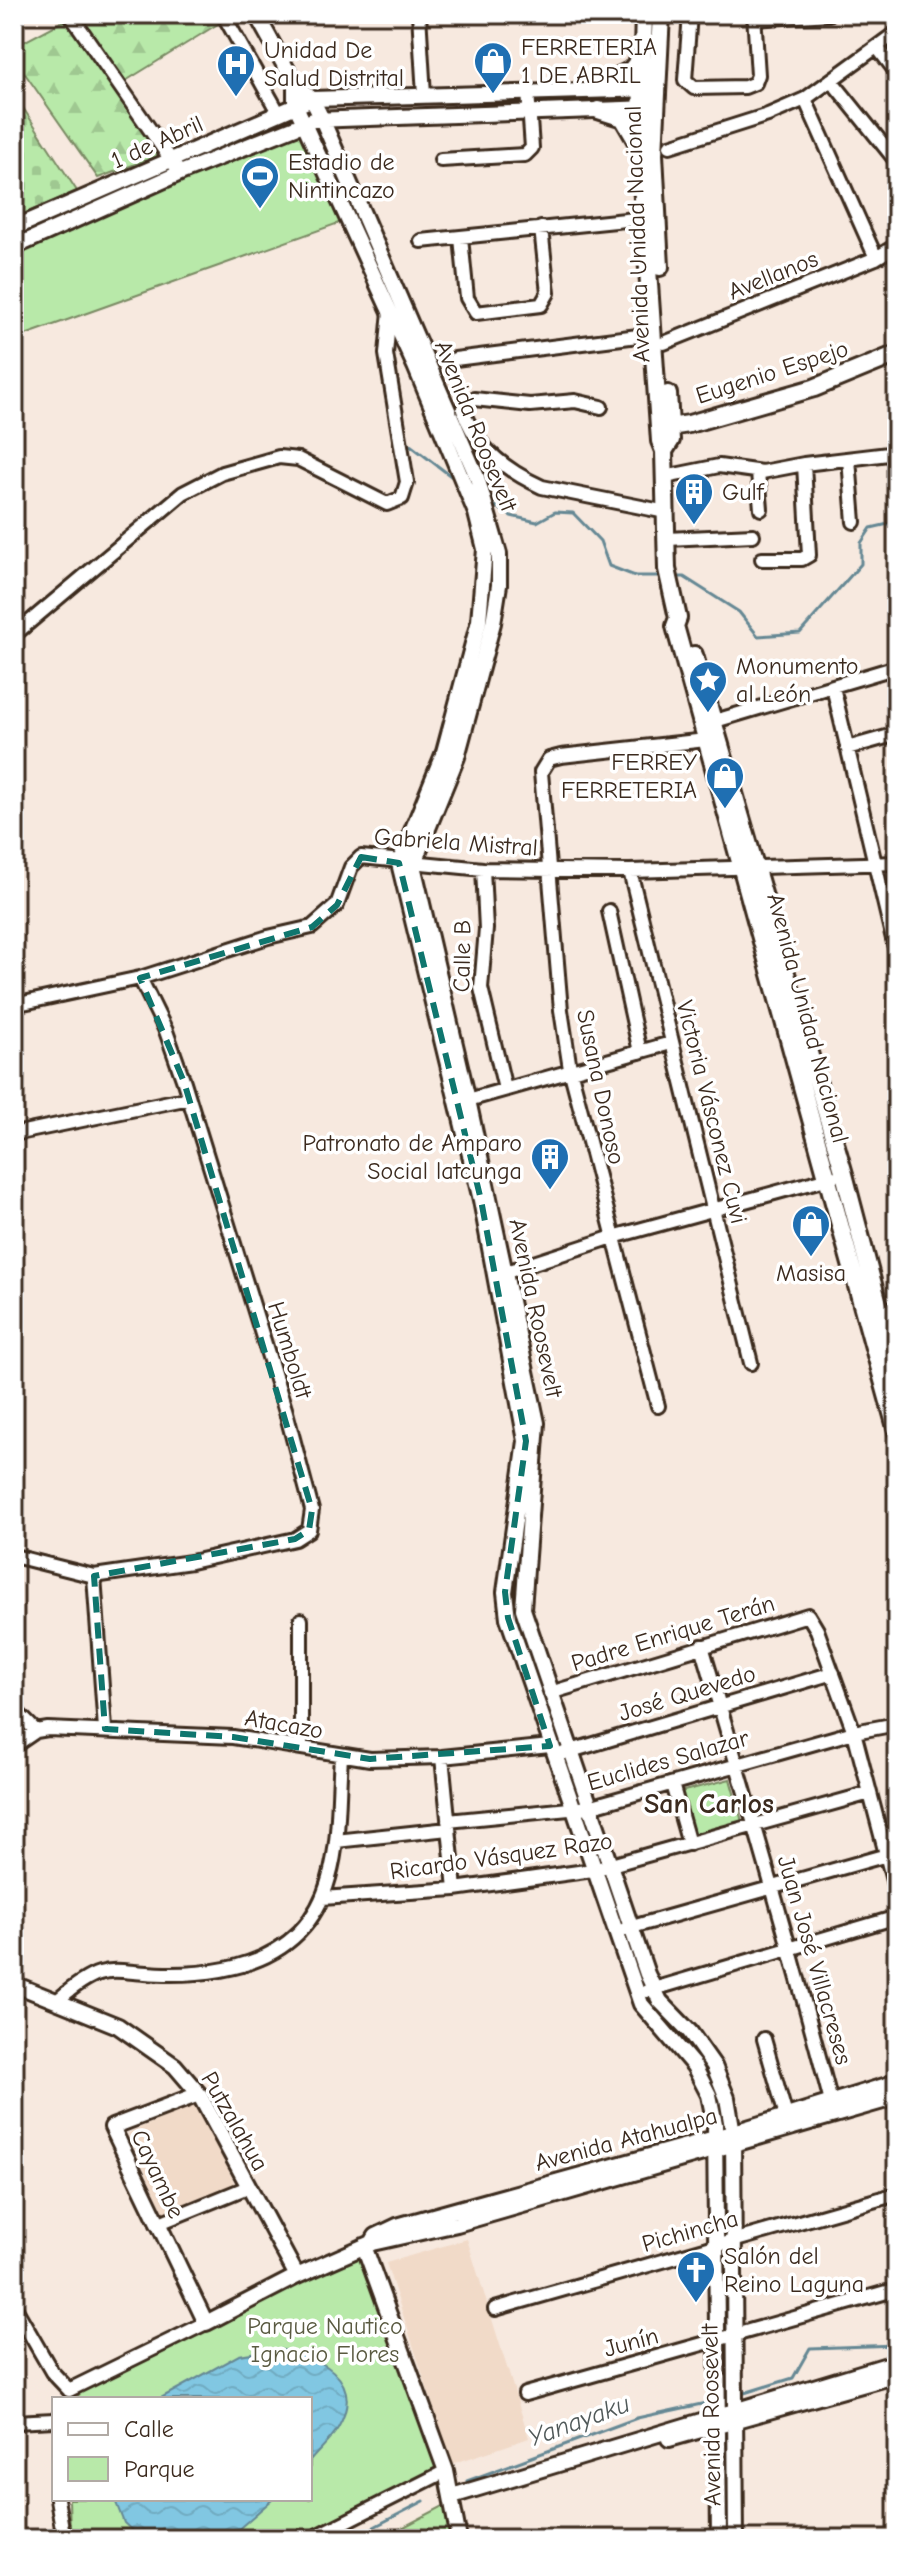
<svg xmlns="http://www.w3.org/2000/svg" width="911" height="2553" viewBox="0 0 911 2553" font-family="'Comic Neue',sans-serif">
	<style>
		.built { fill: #f1dac8 }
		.forest { fill: url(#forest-firs); stroke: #7a8a64; stroke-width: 2 }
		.cemetery { fill: url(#cemetery-stones); stroke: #7a8a64; stroke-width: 2 }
		.park { fill: #b8e9a9; stroke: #7a8a64; stroke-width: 2 }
		.water { fill: url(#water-waves); stroke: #658894; stroke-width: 2 }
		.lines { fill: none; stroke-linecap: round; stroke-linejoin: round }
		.stream { stroke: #658894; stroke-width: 3 }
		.minor-casing { stroke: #3b2a1e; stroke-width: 18 }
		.tertiary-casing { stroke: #3b2a1e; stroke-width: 20 }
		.secondary-casing { stroke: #3b2a1e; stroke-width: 22 }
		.minor { stroke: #fff; stroke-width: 12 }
		.tertiary { stroke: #fff; stroke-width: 14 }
		.secondary { stroke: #fff; stroke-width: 16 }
		.marked { fill: none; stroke: #0f766e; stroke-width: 6; stroke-dasharray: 16 10; stroke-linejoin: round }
		.labels { text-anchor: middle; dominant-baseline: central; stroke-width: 7; stroke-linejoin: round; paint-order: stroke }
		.poi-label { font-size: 24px; fill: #3b2a1e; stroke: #fff; text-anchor: start }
		.street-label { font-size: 24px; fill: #3b2a1e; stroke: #fff }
		.park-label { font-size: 24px; fill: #5a5a41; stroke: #fff }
		.water-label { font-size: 26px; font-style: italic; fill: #505959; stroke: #fff }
		.quarter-label { font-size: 28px; font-weight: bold; fill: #3b2a1e; stroke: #fff }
	</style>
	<defs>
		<pattern id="forest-firs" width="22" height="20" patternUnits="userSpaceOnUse" patternTransform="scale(2)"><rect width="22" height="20" fill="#b8e9a9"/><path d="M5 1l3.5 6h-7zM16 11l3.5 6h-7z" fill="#9fc891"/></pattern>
		<pattern id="cemetery-stones" width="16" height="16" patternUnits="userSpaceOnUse" patternTransform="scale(2)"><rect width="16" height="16" fill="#b8e9a9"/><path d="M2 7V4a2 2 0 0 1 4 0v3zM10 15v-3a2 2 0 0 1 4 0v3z" fill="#9fc891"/></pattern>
		<pattern id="water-waves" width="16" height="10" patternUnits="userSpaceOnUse" patternTransform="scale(2)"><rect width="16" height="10" fill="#81c7e2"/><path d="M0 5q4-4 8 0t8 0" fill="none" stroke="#70abc1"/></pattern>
	</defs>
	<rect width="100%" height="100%" fill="#f7e9df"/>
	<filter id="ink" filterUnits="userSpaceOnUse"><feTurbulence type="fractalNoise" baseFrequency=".0125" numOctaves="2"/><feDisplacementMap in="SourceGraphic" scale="16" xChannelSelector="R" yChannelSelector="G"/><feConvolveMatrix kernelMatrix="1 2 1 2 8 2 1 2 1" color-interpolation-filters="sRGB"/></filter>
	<g filter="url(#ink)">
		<path class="built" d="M198,2103L237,2189L167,2220L128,2133Z
			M467,2239L529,2438L452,2464L386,2263Z"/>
		<path class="forest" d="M70,14H223L226,19L119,85L89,44L160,155L98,178L14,58V47L71,17Z"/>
		<path class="cemetery" d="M14,94L77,191L14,218Z"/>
		<path class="park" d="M308,129L350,219L14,339V250Z
			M730,1779L743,1825L693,1839L680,1792Z
			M361,2254L406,2386L447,2475L372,2500L295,2539H78L70,2532L69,2499H310V2399H78L79,2389Z
			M447,2504L452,2539H381Z"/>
		<path class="water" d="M276,2349C317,2354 367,2378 338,2428C331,2440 319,2450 310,2461V2399H159L239,2355Z
			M273,2499L234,2533L195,2539H141L124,2523L115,2500Z"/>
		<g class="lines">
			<path class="stream" d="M405,441L456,480
				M489,502L511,516L537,522L555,512L573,513L600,541L609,566L635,576H662
				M674,577H684L739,612L758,636L800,633L861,564V543L871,528L897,522
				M741,2394L793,2378L810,2348L897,2345
				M467,2481L637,2418L706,2403
				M351,2539L424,2501"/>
			<defs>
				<path id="minor" d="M70,14L180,173
					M223,14L278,112
					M419,14L424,95
					M690,14L685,80L694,88L745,87L755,83L758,75L754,14
					M754,19L829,14
					M877,47L897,73
					M831,80L897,162
					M805,99L876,258
					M670,146L768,115L805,99L897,32
					M441,160L525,155L532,148L528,91
					M461,238L467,298L476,313L541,305L548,293L541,228
					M421,241L645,218
					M664,343L876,258L897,245
					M455,359L654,334
					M601,407L575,401L530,405L474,399L465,403L463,410C475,448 507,471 542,487L666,512
					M895,453L897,478
					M849,459L854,522
					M804,464L897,453
					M758,472L761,509
					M665,477L719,466L762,472L804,464L809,555L802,559H762
					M667,539L753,535
					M14,635L183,493L222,473L279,457L298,459L387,504L402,498L407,482L386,354L390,311
					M833,687L897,956
					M715,721L897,667
					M847,748L897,734
					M483,869L486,929L481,988L505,1089
					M630,871L751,1363
					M609,911L640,1052
					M14,1005L140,978L268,937L312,927L337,905L351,867L361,857L483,869L630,871L897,863
					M468,1100L671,1043
					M14,1134L189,1098
					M506,1272L613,1237L833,1177
					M880,1312L897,1307
					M658,1406L570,1069L561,1010L541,772L549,759L561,756L706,740
					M14,1556L94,1576L105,1729
					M94,1576L191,1562L295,1539L309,1530L312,1510L286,1412L184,1082L166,1031L140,978
					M702,1646C747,1798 791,1949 831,2102
					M550,1693L808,1615L817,1630L854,1732L897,1896
					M14,1709L36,1731
					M14,1746L36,1731L48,1729L233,1737L370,1759L442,1757L550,1746
					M301,1748V1620
					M564,1753L833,1673
					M442,1757L455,1889
					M672,1784L689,1844
					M448,1821L589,1807L854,1732L897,1724
					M336,1841L448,1829
					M322,1898L455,1889L593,1870L870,1793
					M625,1929L887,1855
					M647,1991L897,1917
					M59,1999C106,1959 110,1973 165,1974C237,1975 308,1956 329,1878C340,1840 338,1797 341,1757
					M764,2039L786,2116
					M157,2224L248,2187
					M14,2306L52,2372L69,2390
					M495,2309L897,2194
					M69,2390L206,2323
					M525,2394L887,2292
					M14,2422L54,2420
					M57,2499L62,2528L69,2539
					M311,2539L446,2471"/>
				<path id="tertiary" d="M256,14L295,84L312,99L322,119L477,477L499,554V585L493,623L457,757L413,865L468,1100L537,1423L523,1609L647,1974L660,2001L690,2032L714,2066L727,2098L733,2133L736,2539
					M295,84V104L415,366L476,513L485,549L479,621L444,752L399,863L481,1200L526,1441L505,1592L508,1618L641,2004L694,2066L709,2095L715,2124L719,2539
					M14,228L312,99L651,89
					M14,247L180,173L313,120L651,108
					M14,1984L118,2026L175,2066L199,2094L297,2276
					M199,2094L112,2127L206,2323L297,2276L372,2243L457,2224L897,2097
					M372,2243L376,2236L397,2226L715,2138L897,2082
					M364,2246L446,2471L459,2539
					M669,2439L897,2375
					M452,2496L897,2362"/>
				<path id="secondary" d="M644,14L640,155L660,441L664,451L667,569L678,618L675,626L897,1431
					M596,88L631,70L640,59
					M598,110L623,118L637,142
					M660,267L654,154L661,14
					M663,428L689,424L814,388L897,354
					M664,451L671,440L668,394
					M694,655L844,1174L897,1376"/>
			</defs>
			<use href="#minor" class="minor-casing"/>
			<use href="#tertiary" class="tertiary-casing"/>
			<use href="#secondary" class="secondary-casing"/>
			<use href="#minor" class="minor"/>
			<use href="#tertiary" class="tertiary"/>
			<use href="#secondary" class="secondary"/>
		</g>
	</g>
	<path class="marked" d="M361,857L399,863L481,1200L526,1441L505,1592L508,1618L550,1746L370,1759L233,1737L105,1729L94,1576L295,1539L309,1530L312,1510L184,1082L140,978L312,927L337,905Z"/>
	<defs>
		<symbol id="shop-pin" viewBox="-11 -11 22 30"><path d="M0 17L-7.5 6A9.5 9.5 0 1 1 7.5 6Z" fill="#1f6fb2" stroke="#fff"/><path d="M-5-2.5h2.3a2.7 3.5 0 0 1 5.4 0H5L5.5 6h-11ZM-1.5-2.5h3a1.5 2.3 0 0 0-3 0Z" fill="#fff"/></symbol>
		<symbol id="hospital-pin" viewBox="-11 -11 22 30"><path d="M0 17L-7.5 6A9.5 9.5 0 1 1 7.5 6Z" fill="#1f6fb2" stroke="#fff"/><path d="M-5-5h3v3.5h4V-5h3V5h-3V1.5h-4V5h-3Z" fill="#fff"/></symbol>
		<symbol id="stadium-pin" viewBox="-11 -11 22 30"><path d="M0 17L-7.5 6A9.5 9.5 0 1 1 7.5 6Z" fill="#1f6fb2" stroke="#fff"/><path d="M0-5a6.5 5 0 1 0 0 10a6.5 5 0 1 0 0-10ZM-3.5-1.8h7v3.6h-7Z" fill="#fff"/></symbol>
		<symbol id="building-pin" viewBox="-11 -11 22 30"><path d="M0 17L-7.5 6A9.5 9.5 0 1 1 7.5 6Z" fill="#1f6fb2" stroke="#fff"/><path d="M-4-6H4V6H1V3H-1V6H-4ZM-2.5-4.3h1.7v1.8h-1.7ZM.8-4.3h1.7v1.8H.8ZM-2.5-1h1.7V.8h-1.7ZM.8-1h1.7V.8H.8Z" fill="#fff"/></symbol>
		<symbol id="sight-pin" viewBox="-11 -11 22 30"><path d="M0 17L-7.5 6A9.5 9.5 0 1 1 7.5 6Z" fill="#1f6fb2" stroke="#fff"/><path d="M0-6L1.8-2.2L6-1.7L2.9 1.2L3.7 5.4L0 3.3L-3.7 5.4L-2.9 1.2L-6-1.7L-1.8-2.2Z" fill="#fff"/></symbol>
		<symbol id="church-pin" viewBox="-11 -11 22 30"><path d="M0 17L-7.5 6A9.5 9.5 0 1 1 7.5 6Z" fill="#1f6fb2" stroke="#fff"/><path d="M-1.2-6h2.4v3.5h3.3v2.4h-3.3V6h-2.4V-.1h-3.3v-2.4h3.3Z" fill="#fff"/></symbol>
	</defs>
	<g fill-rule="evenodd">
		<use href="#shop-pin" x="471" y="39" width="44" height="60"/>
		<use href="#hospital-pin" x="214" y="42" width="44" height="60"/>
		<use href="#stadium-pin" x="238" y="154" width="44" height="60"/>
		<use href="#building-pin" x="672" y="470" width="44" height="60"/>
		<use href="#sight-pin" x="686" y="658" width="44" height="60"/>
		<use href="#shop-pin" x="703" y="754" width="44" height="60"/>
		<use href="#building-pin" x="528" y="1135" width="44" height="60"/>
		<use href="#shop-pin" x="789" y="1202" width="44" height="60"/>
		<use href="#church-pin" x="674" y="2248" width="44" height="60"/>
	</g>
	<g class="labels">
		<g class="poi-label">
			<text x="521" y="47">FERRETERIA<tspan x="521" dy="28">1 DE ABRIL</tspan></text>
			<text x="264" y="50">Unidad De<tspan x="264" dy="28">Salud Distrital</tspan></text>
			<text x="288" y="162">Estadio de<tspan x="288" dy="28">Nintincazo</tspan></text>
			<text x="722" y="492">Gulf</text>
			<text x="736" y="666">Monumento<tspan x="736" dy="28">al León</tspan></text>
			<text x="697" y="762" text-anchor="end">FERREY<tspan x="697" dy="28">FERRETERIA</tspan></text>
			<text x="522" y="1143" text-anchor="end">Patronato de Amparo<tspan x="522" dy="28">Social latcunga</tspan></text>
			<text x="811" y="1273" text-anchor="middle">Masisa</text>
			<text x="724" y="2256">Salón del<tspan x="724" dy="28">Reino Laguna</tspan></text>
		</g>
		<g class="street-label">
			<text transform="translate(157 142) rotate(-24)">1 de Abril</text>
			<text transform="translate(637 234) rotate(-92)">Avenida Unidad Nacional</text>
			<text transform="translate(773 275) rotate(-22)">Avellanos</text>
			<text transform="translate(772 372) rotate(-18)">Eugenio Espejo</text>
			<text transform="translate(476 426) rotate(68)">Avenida Roosevelt</text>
			<text transform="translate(456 842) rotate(4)">Gabriela Mistral</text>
			<text transform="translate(462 956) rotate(-89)">Calle B</text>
			<text transform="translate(808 1018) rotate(75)">Avenida Unidad Nacional</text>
			<text transform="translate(601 1087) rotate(78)">Susana Donoso</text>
			<text transform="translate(712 1112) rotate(76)">Victoria Vásconez Cuvi</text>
			<text transform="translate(536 1308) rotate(78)">Avenida Roosevelt</text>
			<text transform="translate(290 1350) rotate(73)">Humboldt</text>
			<text transform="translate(673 1633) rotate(-17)">Padre Enrique Terán</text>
			<text transform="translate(687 1693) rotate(-17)">José Quevedo</text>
			<text transform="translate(284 1724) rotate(10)">Atacazo</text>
			<text transform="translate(668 1760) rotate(-16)">Euclides Salazar</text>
			<text transform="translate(501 1856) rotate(-8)">Ricardo Vásquez Razo</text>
			<text transform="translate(815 1960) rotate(74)">Juan José Villacreses</text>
			<text transform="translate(235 2121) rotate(60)">Putzalahua</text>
			<text transform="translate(626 2139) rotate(-15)">Avenida Atahualpa</text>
			<text transform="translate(158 2174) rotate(65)">Cayambe</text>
			<text transform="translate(690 2231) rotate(-16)">Pichincha</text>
			<text transform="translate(631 2342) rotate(-15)">Junín</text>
			<text transform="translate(711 2415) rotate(-91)">Avenida Roosevelt</text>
		</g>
		<g class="park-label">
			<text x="325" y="2326">Parque Nautico<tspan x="325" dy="28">Ignacio Flores</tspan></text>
		</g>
		<g class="water-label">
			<text transform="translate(579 2421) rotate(-20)">Yanayaku</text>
		</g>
		<g class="quarter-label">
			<text x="709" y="1804">San Carlos</text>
		</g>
	</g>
	<rect width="911" height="2553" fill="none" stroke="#fff" stroke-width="48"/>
	<rect x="24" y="24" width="863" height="2505" fill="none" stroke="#3b2a1e" stroke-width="3" filter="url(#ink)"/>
	<rect x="52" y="2397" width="260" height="104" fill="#ffffff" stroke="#b1aaa5" stroke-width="2"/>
	<rect x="68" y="2423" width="40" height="12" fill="#ffffff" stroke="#b1aaa5" stroke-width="2"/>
	<text x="124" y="2437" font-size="24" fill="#3b2a1e">Calle</text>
	<rect x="68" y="2457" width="40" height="24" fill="#b8e9a9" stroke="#b1aaa5" stroke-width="2"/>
	<text x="124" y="2477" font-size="24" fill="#3b2a1e">Parque</text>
</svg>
